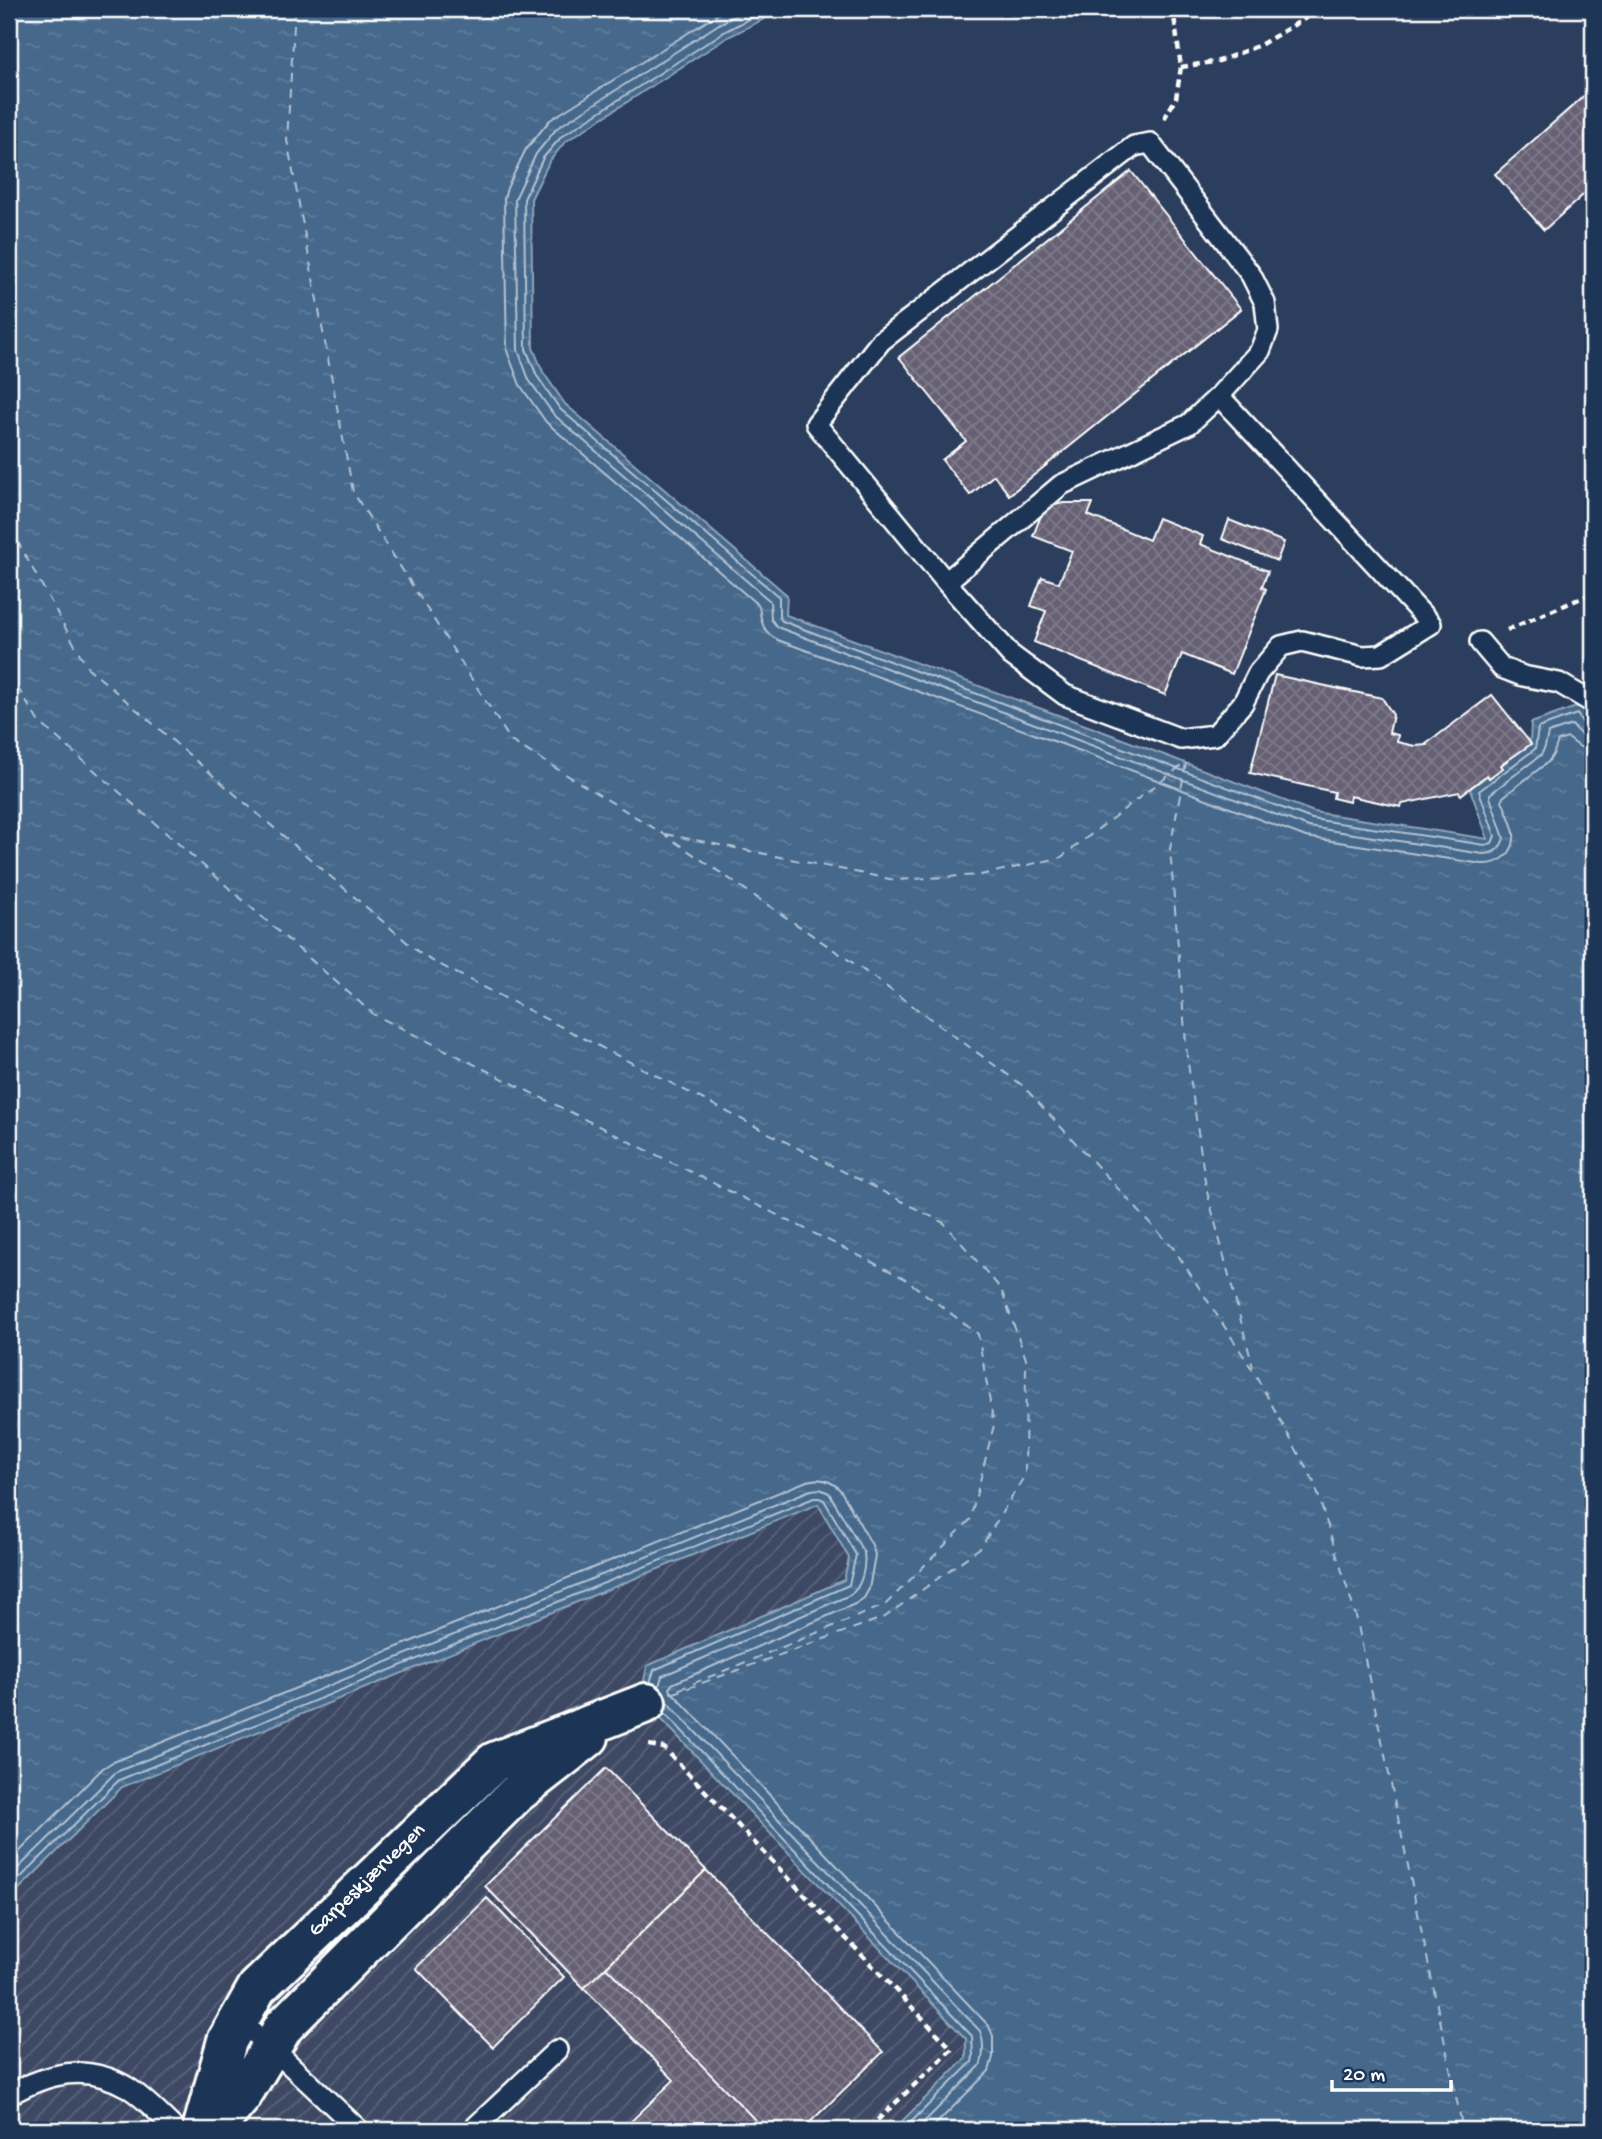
<svg xmlns="http://www.w3.org/2000/svg" width="1602" height="2139" viewBox="0 0 1602 2139" font-family="'Gochi Hand',sans-serif">
	<style>
		.industrial { fill: url(#industrial-furrows) }
		.water { fill: url(#water-ripples); stroke: #8fa4b9; stroke-width: 2 }
		.lines { fill: none; stroke-linecap: round; stroke-linejoin: round }
		.shore { stroke: #b4c2d1; stroke-width: 2 }
		.ferry { stroke: #b4c2d1; stroke-width: 2; stroke-dasharray: 9 7; stroke-linecap: butt }
		.building { fill: url(#building-cross-hatch); stroke: #fff; stroke-width: 2 }
		.lane-casing { stroke: #fff; stroke-width: 24 }
		.secondary-casing { stroke: #fff; stroke-width: 44 }
		.path { stroke: #fff; stroke-width: 4.5; stroke-dasharray: 7 5; stroke-linecap: butt }
		.lane { stroke: #1d3557; stroke-width: 19 }
		.secondary { stroke: #1d3557; stroke-width: 38 }
		.labels { text-anchor: middle; dominant-baseline: central; stroke-width: 5; stroke-linejoin: round; paint-order: stroke }
		.street-label { font-size: 21px; fill: #fff; stroke: #1d3557 }
	</style>
	<defs>
		<pattern id="industrial-furrows" width="10" height="10" patternUnits="userSpaceOnUse" patternTransform="scale(1.75)"><rect width="10" height="10" fill="#3d4864"/><path d="M-1 1l2-2M0 10L10 0M9 11l2-2" fill="none" stroke="#5a637b"/></pattern>
		<pattern id="water-ripples" width="26" height="14" patternUnits="userSpaceOnUse" patternTransform="scale(1.75)"><rect width="26" height="14" fill="#44678b"/><path d="M2 4q2-2 4 0t4 0M15 11q2-2 4 0t4 0" fill="none" stroke="#607e9c"/></pattern>
		<pattern id="building-cross-hatch" width="8" height="8" patternUnits="userSpaceOnUse" patternTransform="scale(1.75)"><rect width="8" height="8" fill="#666175"/><path d="M0 0l8 8M0 8l8-8" fill="none" stroke="#7d798a"/></pattern>
	</defs>
	<rect width="100%" height="100%" fill="#2c3e5d"/>
	<filter id="ink" filterUnits="userSpaceOnUse"><feTurbulence type="fractalNoise" baseFrequency=".0143" numOctaves="2"/><feDisplacementMap in="SourceGraphic" scale="14" xChannelSelector="R" yChannelSelector="G"/><feConvolveMatrix kernelMatrix="1 2 1 2 8 2 1 2 1" color-interpolation-filters="sRGB"/></filter>
	<g filter="url(#ink)">
		<path class="industrial" d="M818,1504L849,1558L844,1580L647,1666L646,1703L967,2039L966,2058L893,2130H9V1899L122,1787Z"/>
		<path class="water" d="M9,9H784L728,37L565,142L549,162L531,199L533,348L543,372L565,404L787,595L786,615L1096,729L1314,812L1488,839L1470,789L1530,743L1531,723L1582,705L1593,729V2130H893L966,2058V2039L646,1703L643,1686L647,1666L844,1580L849,1558L818,1504L122,1787L9,1899Z"/>
		<g class="lines">
			<path class="shore" d="M726,9L550,120L526,149L507,188L504,199L507,351L520,385L546,422L759,606C761,621 762,632 778,640L1086,753L1306,837L1482,864C1500,865 1516,853 1514,833C1512,822 1506,811 1502,800L1503,797L1548,762L1553,755L1558,741L1568,738L1580,747L1593,749
				M749,9L719,24L557,128L536,154L515,199L518,350L529,380L554,415L770,601L771,619L777,627L1309,827L1483,854C1494,854 1501,849 1504,838L1490,797V794L1541,755L1545,747L1548,733L1572,725L1582,736L1593,739
				M768,9L724,32L562,136L543,158L524,199L526,349L537,376L560,409L779,597V616L782,621L1312,819L1485,845L1492,843L1495,836L1479,791L1535,749L1538,728L1577,714L1586,728L1593,730
				M666,1701L980,2031C984,2041 984,2056 980,2066L916,2130
				M664,1712L972,2036L973,2057L972,2062L903,2130
				M9,1862L103,1768L111,1763L807,1481C821,1477 832,1480 841,1491L872,1545L875,1555L869,1589L864,1598L855,1604L672,1684L670,1688L671,1691L989,2026L993,2036V2057L989,2071L930,2130
				M9,1877L116,1772L811,1490L820,1489L829,1493L864,1553C866,1567 862,1587 850,1595L662,1676L659,1686
				M9,1889L119,1780L814,1498H819L824,1500L856,1555L849,1585L654,1670L650,1683"/>
			<path class="ferry" d="M295,9L287,140L353,492L511,741L662,833L859,967L1022,1085L1174,1249L1254,1372L1314,1482L1356,1616L1463,2130
				M9,526L87,667L423,956L944,1223L1001,1289L1026,1359L1025,1475L981,1547L885,1617L663,1697
				M9,673L38,721L373,1014L904,1278L978,1334L994,1425L970,1520L885,1605L670,1693
				M1186,763L1170,849L1187,1056L1206,1188L1253,1367
				M665,834L895,880L980,875L1060,858L1185,763"/>
		</g>
		<path class="building" d="M1593,88V186L1544,230L1495,174Z
			M1131,171L1241,309L1009,495L994,475L970,495L942,460L966,441L899,357Z
			M1063,503H1093L1088,515L1149,540L1158,518L1203,536L1200,544L1268,571L1262,587L1266,589L1232,674L1182,654L1165,695L1034,642L1046,611L1031,606L1042,577L1059,583L1072,551L1033,536L1044,508Z
			M1229,520L1284,542L1277,561L1222,539Z
			M1275,675L1382,698L1393,715L1389,733L1398,735L1397,742L1415,746L1427,745L1426,744L1492,695L1531,744L1501,765L1503,768L1489,778L1487,775L1461,795L1459,792L1402,804L1401,807L1350,796L1349,802L1333,798L1334,792L1250,773Z
			M606,1768L706,1870L584,1988L485,1886Z
			M706,1870L883,2052L802,2130H765L606,1967Z
			M487,1898L564,1977L493,2047L416,1968Z
			M606,1967L765,2130H622L674,2080L584,1988Z"/>
		<g class="lines">
			<defs>
				<path id="lane" d="M946,582L1061,485L1189,424L1219,396L1260,351L1268,330L1265,303L1251,275L1150,143L1134,146L881,341L816,424L946,582L1011,655L1065,695L1181,739L1215,735L1243,703L1258,673L1281,646L1302,641L1362,656L1381,655L1431,624L1219,396
					M1480,642L1502,668L1523,676L1559,683L1593,703
					M238,2020L271,2047L359,2130
					M9,2095C48,2073 86,2063 127,2087C145,2098 161,2116 176,2130
					M472,2130L557,2050"/>
				<path id="secondary" d="M202,2130L227,2041L257,1988L494,1762L646,1703
					M213,2130L241,2097L284,2026L516,1794L589,1737"/>
			</defs>
			<use href="#lane" class="lane-casing"/>
			<use href="#secondary" class="secondary-casing"/>
			<path class="path" d="M1181,67L1219,61L1260,45L1321,9
				M1164,119L1176,98L1181,67L1173,9
				M1507,630L1593,593
				M649,1745L664,1748L952,2049L867,2130"/>
			<use href="#lane" class="lane"/>
			<use href="#secondary" class="secondary"/>
		</g>
	</g>
	<g class="labels">
		<g class="street-label">
			<text transform="translate(368 1881) rotate(-44)">Garpeskjærvegen</text>
		</g>
	</g>
	<rect width="1602" height="2139" fill="none" stroke="#1d3557" stroke-width="35"/>
	<rect x="18" y="18" width="1567" height="2104" fill="none" stroke="#fff" stroke-width="2.5" filter="url(#ink)"/>
	<path d="M1332 2080v10h119v-10" fill="none" stroke="#ffffff" stroke-width="3.5"/>
	<text x="1343" y="2080" font-size="21" fill="#ffffff" stroke="#1d3557" stroke-width="5" paint-order="stroke">20 m</text>
</svg>
